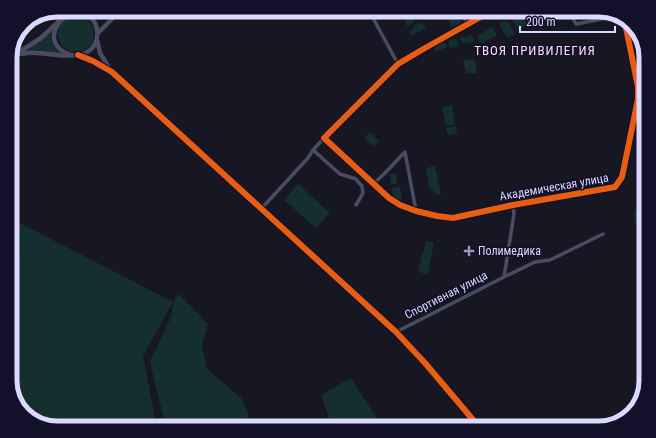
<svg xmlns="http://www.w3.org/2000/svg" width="656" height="438" viewBox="0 0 656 438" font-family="'Roboto Condensed',sans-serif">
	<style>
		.green { fill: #142f2e }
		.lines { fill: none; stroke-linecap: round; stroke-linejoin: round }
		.minor { stroke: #4b4c64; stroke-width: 3.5 }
		.tertiary { stroke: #4b4c64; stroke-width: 4.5 }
		.cycleway-casing { stroke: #131129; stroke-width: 8 }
		.cycleway { stroke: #e95d12; stroke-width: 6 }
		.poi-dot { fill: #9695b2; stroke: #131129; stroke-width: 1.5 }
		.labels { text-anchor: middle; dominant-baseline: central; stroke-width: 3.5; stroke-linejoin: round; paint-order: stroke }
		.street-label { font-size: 12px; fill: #dbd9ff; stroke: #131129 }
		.poi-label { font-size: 12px; fill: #dbd9ff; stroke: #131129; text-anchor: start }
		.neighbourhood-label { font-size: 13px; letter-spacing: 1px; fill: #ffdbf4; stroke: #131129 }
		.rim { fill: none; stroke: #dbd9ff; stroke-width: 5 }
	</style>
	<rect width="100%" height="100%" fill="#171723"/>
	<path class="green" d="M442,10H455L462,22L452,27Z
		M416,14L418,18L416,20L414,19L413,21L414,22L408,26L406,25V22L404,21Z
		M522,14L528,25L518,30L512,19Z
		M58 34a18 18 0 1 1 36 0a18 18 0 1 1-36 0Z
		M507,20L515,34L507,38L499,24Z
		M419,23H422L423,25H425L426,28L411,36L409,32L412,30L414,28L413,27L415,25Z
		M493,27L497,35L481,44L477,36Z
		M52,31C50,41 53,47 60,54L21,53C32,47 42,40 52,31Z
		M471,34L474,41L468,44L467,42L463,44L460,38L463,36L465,38Z
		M456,38L459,45L450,48L448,41Z
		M444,41L447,47L435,52L433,47Z
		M475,59L477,73H466L463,60Z
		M452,105L455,124L446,126L442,107Z
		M456,126L457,133L448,135L446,128Z
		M370,132L379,141L374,146L364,138Z
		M435,166L441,194L437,195L430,189L426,168Z
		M396,173L397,183L391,184L390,174Z
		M298,184L330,213L316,228L284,200Z
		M400,187L402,200L394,201L392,188Z
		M646,194V228L635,223L634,212Z
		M10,218L173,302L143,356L157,428H57L48,425L19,399L10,383Z
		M426,241L434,243L428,274L418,272L422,254H423Z
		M179,294L208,324L202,345L207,369L242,399L249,417L222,428H166L150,362L170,319L175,299Z
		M351,378L383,428H330V421L321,395Z"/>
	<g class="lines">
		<path class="minor" d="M387,10L373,18L398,64
			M460,10L468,24
			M493,10L425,48L398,64L324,138L389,198L400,205L416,211L437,216L453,218L513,205L615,187L622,177L638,99V87L624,18
			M525,10L532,21L554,10
			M569,10L576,24L617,16
			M57,23L61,10
			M313,150L340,174L356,179L359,183L362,186L363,193L356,205
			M405,152L416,211
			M373,184L384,174L405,152
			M261,209L308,158L313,150L324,138
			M504,277L535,262L550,260L603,234
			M396,332L504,277L514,214L513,205"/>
		<path class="tertiary" d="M88,16L106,14L121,10
			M98,33L116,15L125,10
			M97,40L100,53L111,71
			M15,55C22,54 29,52 36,53C55,53 93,65 97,37C98,30 96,22 90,17C65,0 34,44 71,55
			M78,55L93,61L112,72L396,332L425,363L480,428
			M10,58L41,38L55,25"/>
		<defs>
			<path id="cycleway" d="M493,10L425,48L398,64L324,138L389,198L400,205L416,211L437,216L453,218L513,205L615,187L622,177L638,99V87L624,18
				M78,55L93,61L112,72L396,332L425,363L480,428"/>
		</defs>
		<use href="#cycleway" class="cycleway-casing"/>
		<use href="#cycleway" class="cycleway"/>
	</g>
	<path class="poi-dot" d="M467 245h4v4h4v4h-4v4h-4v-4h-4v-4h4z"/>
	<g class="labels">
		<g class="street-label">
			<text transform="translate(554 187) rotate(-10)">Академическая улица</text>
			<text transform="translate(446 295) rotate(-27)">Спортивная улица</text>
		</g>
		<g class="poi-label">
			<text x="478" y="251">Полимедика</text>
		</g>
		<g class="neighbourhood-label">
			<text x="535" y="50">ТВОЯ ПРИВИЛЕГИЯ</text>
		</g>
	</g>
	<path d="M0 0H656V438H0ZM57 17H599A40 40 0 0 1 639 57V381A40 40 0 0 1 599 421H57A40 40 0 0 1 17 381V57A40 40 0 0 1 57 17Z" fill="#131129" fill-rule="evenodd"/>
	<path class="rim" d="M57 17H599A40 40 0 0 1 639 57V381A40 40 0 0 1 599 421H57A40 40 0 0 1 17 381V57A40 40 0 0 1 57 17Z"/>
	<path d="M520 26v6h95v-6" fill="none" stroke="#dbd9ff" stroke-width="2"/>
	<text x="526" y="26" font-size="12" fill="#dbd9ff" stroke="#131129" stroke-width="3" paint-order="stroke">200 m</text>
</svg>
